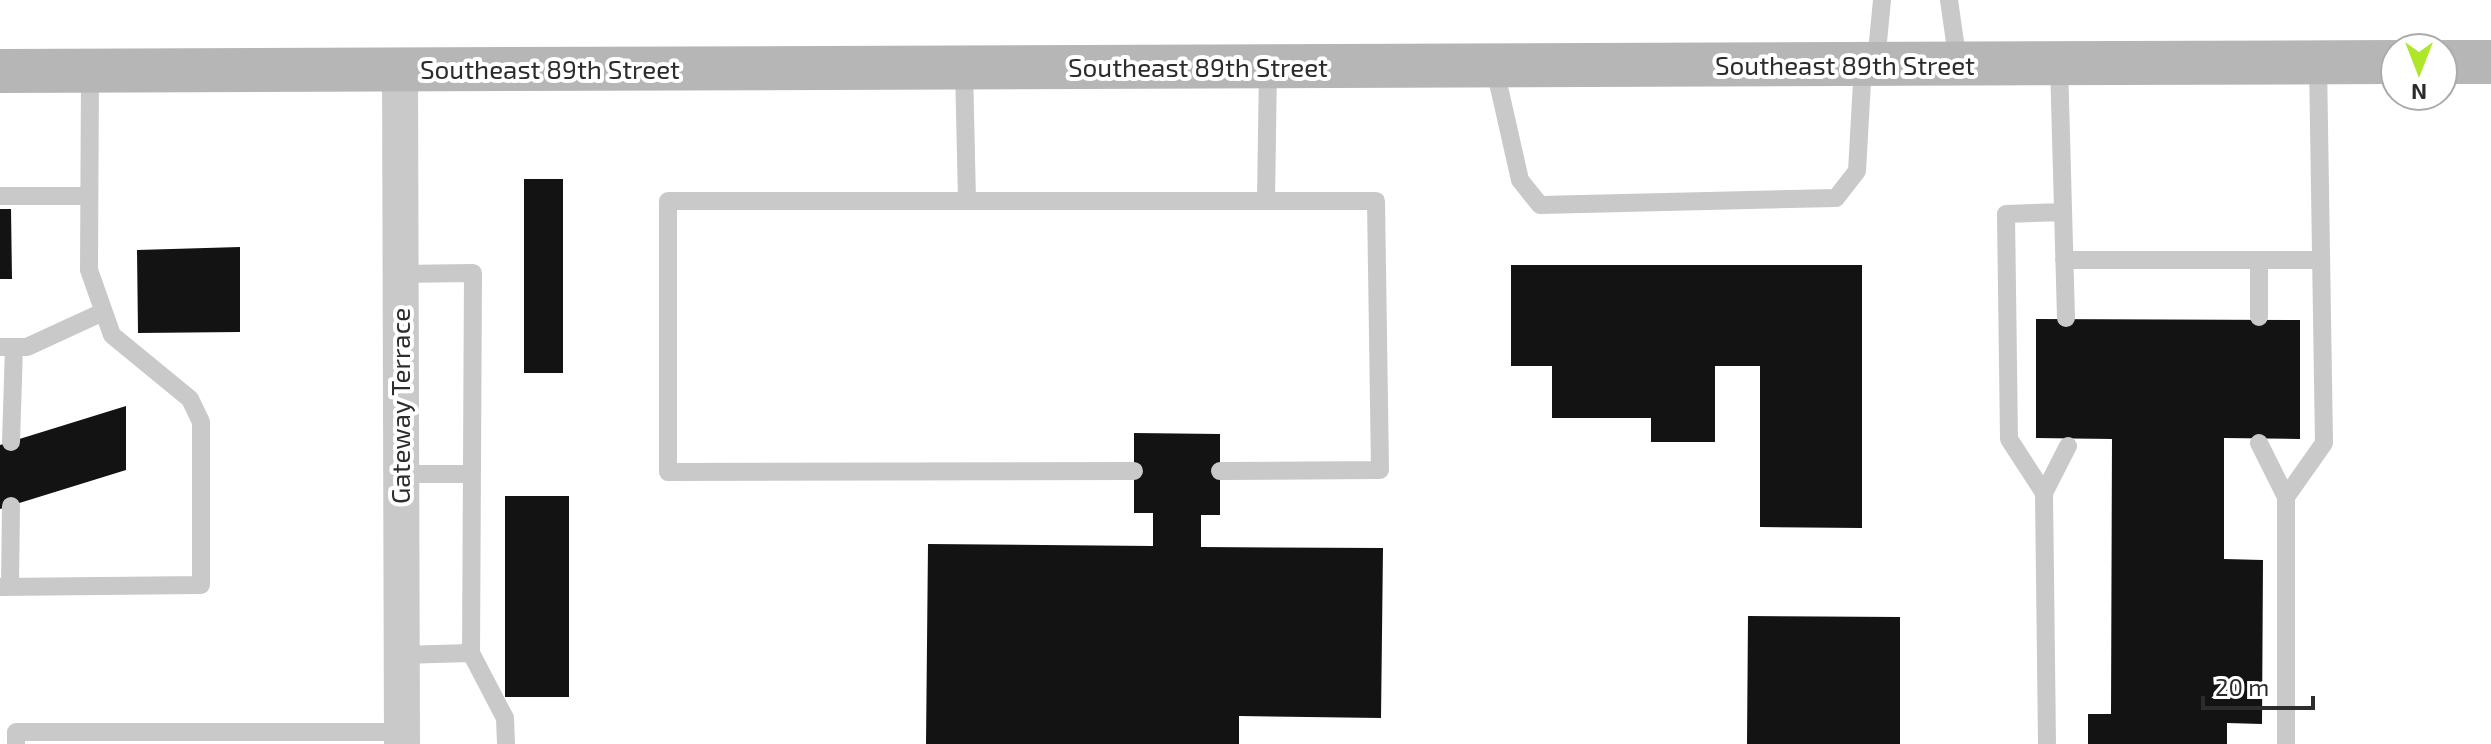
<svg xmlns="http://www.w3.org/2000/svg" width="2491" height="744" viewBox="0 0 2491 744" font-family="'Exo 2',sans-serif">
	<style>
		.building { fill: #131313 }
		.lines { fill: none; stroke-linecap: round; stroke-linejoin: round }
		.service { stroke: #c9c9c9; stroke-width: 18 }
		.minor { stroke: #c9c9c9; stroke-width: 36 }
		.secondary { stroke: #b6b6b6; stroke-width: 44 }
		.labels { text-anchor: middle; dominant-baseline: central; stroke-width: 8; stroke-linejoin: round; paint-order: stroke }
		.street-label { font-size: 26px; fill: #2c2c2c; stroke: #fff }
	</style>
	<rect width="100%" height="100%" fill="#fff"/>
	<path class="building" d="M524,179H563V373H524Z
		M0,209H11L12,279H0Z
		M240,247V332L138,333L137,250Z
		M1511,265H1862V528L1760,527V366H1715V442H1651V418H1552V366H1511Z
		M2036,319L2300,320V439L2224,438V559L2263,560L2262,724L2227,723V744H2088V714H2111L2112,439L2036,438Z
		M126,406V470L0,509V445Z
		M1134,433L1220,434V515H1201V547L1383,548L1381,718L1239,716V744H926L928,544L1153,546V513H1134Z
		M505,496H569V697H505Z
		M1748,616L1900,617V744H1747Z"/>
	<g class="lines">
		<path class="service" d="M1949,0L1958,63
			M1876,63L1882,0
			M2059,63L2066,318
			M1494,65L1520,180L1540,205L1836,198L1857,171L1863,64
			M964,68L967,201
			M0,196H89
			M2064,260H2321
			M2259,260V317
			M399,274L473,273L471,653L400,655
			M0,347H27L103,312
			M11,442L14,347
			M2259,443L2286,497V744
			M1134,471L668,472V201H1266L1268,66
			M1220,471L1380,470L1376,201H1266
			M399,474H472
			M2044,493L2009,439L2006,214L2063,212
			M2286,497L2324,443L2318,62
			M0,587L201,585V422L190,399L112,335L89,270L90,71
			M10,587L11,506
			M471,653L505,718L506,744
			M16,744V732H401
			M2047,744L2044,493L2068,446"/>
		<path class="minor" d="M400,69L402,744"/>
		<path class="secondary" d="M2443,62H2491
			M0,71L2395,62"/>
	</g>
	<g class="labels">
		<g class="street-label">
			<text x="1845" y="64">Southeast 89th Street</text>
			<text x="1198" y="66">Southeast 89th Street</text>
			<text x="550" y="68">Southeast 89th Street</text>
			<text transform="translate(399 406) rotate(-90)">Gateway Terrace</text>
		</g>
	</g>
	<g transform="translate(2419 72) rotate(180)"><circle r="38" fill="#ffffff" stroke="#ababab" stroke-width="2"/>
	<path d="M0-6L14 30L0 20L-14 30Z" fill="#aee62a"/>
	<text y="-12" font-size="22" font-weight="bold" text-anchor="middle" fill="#2c2c2c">N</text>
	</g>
	<path d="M2203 696v12h110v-12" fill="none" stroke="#2c2c2c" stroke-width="4"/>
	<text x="2215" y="696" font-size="24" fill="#2c2c2c" stroke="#ffffff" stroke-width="6" paint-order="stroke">20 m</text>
</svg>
